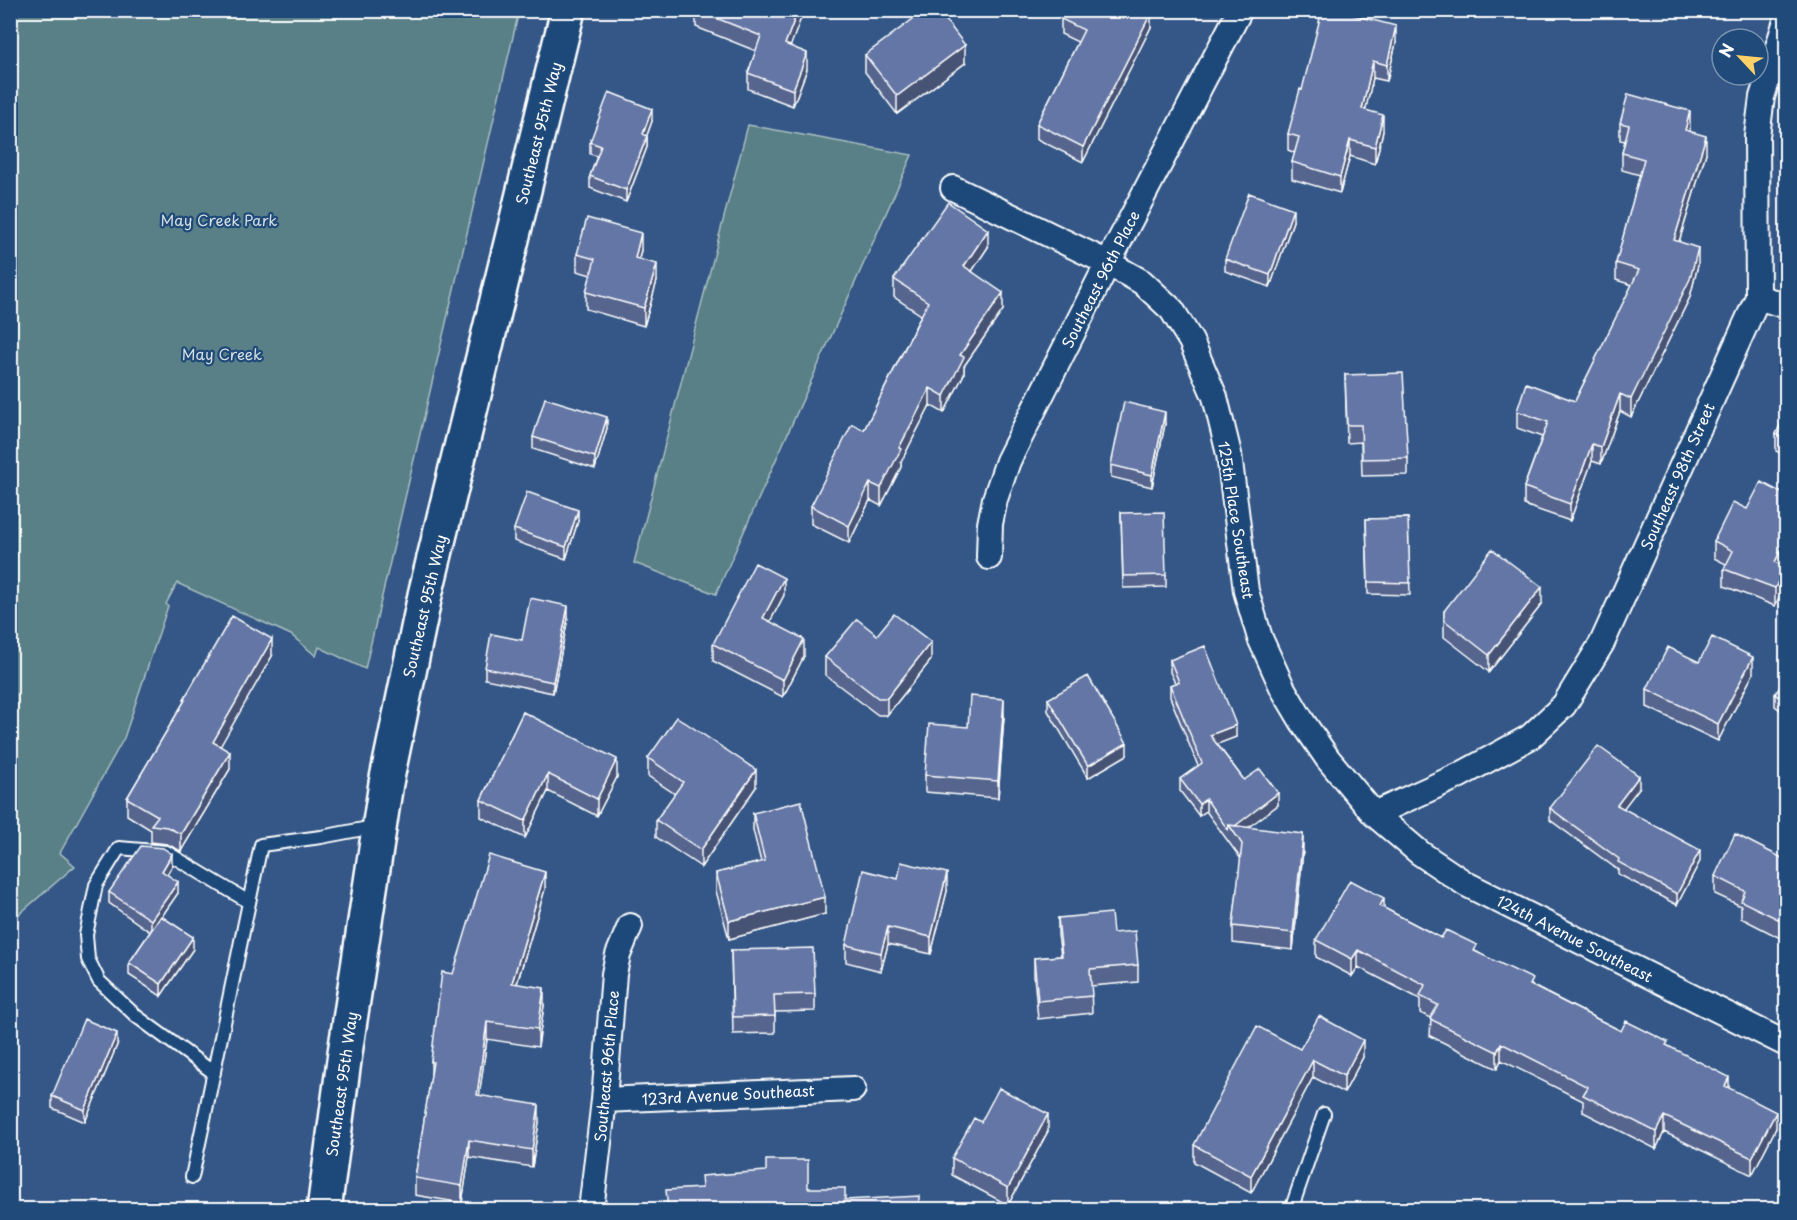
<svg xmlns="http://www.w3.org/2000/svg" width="1797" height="1220" viewBox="0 0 1797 1220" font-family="'Playpen Sans',sans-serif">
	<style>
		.green { fill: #588086; stroke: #acc0c2; stroke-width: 1.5 }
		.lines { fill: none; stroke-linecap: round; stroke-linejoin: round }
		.lane-casing { stroke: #fff; stroke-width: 16 }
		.street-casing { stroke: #fff; stroke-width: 28 }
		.secondary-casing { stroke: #fff; stroke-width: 38 }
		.lane { stroke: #1f4a7a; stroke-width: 12 }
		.street { stroke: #1f4a7a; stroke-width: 24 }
		.secondary { stroke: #1f4a7a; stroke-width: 33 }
		.wall { fill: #56658e; stroke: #fff; stroke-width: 1.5 }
		.shaded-wall { fill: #465374; stroke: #fff; stroke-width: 1.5 }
		.building { fill: #6476a5; stroke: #fff; stroke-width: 1.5 }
		.labels { text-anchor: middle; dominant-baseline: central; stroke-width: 4.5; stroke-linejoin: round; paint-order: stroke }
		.street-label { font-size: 15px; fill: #fff; stroke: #1f4a7a }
		.park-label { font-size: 15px; fill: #d5dfe1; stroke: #1f4a7a }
	</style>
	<rect width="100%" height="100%" fill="#345787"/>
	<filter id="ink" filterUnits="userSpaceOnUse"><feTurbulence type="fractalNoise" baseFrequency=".0167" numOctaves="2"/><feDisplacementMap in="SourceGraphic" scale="12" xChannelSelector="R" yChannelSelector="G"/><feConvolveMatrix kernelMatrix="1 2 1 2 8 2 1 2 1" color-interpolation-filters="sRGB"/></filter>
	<g filter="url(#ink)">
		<path class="green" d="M10,11H519L365,669L319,647L316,656L291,635L177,583L166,604L168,606L124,738L60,853L75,866L11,921Z
			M748,125L912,155L716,594L634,563Z"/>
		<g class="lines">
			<defs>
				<path id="lane" d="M214,1073L136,1016L99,981L88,959L86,935L96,885L119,848L166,852L249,902
					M192,1177L261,845L321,837L379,826
					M1291,1210L1324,1114"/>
				<path id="street" d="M953,188L1108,263L1142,282L1172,310L1191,341L1215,397L1229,454L1246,591L1260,638L1283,689L1302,721L1328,759L1374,814L1420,853L1466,884L1786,1044
					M1758,297L1786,306
					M989,557L990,524L995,499L1008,461L1108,263L1240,10
					M1374,814L1460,775L1530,737L1564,705L1602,643L1758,297L1757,136L1762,97L1786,21
					M604,1100L853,1089
					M591,1210L604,1100L614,974L618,955L630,926"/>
				<path id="secondary" d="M324,1210L345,1053L386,783L425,595L568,10"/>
			</defs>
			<use href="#lane" class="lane-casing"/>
			<use href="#street" class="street-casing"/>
			<use href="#secondary" class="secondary-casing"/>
			<use href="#lane" class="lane"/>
			<use href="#street" class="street"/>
			<use href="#secondary" class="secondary"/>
		</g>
		<path class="wall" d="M696,10H804L790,46L807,69L793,106L748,89V73L756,51L696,27Z
			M1061,19L1151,27L1083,162L1037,139V124L1078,42L1061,34Z
			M1396,43L1387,81L1373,78L1365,110L1383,131L1375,164L1350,156L1340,193L1292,179V162L1295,153L1288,150V134L1302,90Z
			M865,55L965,63L897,114L865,72Z
			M652,121L647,135V147L626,202L590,188V176L597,156L590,154V142Z
			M1620,123L1690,129V131L1706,153L1679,242L1698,265L1690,297L1631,417L1620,411L1601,464L1592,461L1570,521L1524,505V487L1542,437L1517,428V411L1575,401L1632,285L1616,280V263L1640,175L1622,170V153L1625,141L1620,140Z
			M1293,221L1270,287L1225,271V259Z
			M988,247L972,271L1003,310L964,366V374L944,413L930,405L901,462V467L881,506L870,500L849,543L811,524V506L864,430L921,315L894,297V279Z
			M641,250L639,259L657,281L644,326L586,309V292L591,275L577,271V254Z
			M1345,375L1408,458V475L1362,476L1361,442L1347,443Z
			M1786,413V456L1776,451V434Z
			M1165,424L1152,487L1111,477V465Z
			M607,428L595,469L533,449V437Z
			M1786,495V556L1782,565L1785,584L1775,606L1724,586V569L1726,564L1714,558V541L1747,509Z
			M1121,513L1166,575V587L1123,588Z
			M1408,518L1410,595L1368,594L1366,519Z
			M578,521L566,559L514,541V529Z
			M784,595L770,622L804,656L783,697L713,661V644Z
			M1542,604L1489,672L1444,637V611Z
			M568,618L553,693L485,679V668L522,640Z
			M877,635L931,660L887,715H878L825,675V657Z
			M272,656L220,746L230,769L181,851L167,844L151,842V830L127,815V798L184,702V699Z
			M1170,660L1236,737L1217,744L1244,780L1278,805L1248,827L1303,851L1293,950L1233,943V926L1241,859L1206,811L1199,816L1180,791V779L1198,766L1170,697V685L1175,683L1170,672Z
			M1699,662L1753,674L1718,741L1647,707V689Z
			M1786,679V714L1775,706V694Z
			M1048,699L1127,755L1088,778L1048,711Z
			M523,712L617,777L597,816L548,791L525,838L481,817V800Z
			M1004,716L998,798L925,792V775L968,727Z
			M648,758L756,787L701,867L656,837V820L675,794L648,776Z
			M1639,788L1623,808L1700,861L1677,905L1618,874V870L1550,820V808Z
			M753,813L825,914L729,939L716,891V873L761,862L753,830Z
			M1786,860V941L1741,918V906L1715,894V876Z
			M172,866L167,874L178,893L162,916L193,949L161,996L129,975V963L150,932L109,903V892Z
			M545,889L517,984L544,1005L538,1047L487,1039L479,1095L539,1122L532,1167L469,1157L462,1203L415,1195V1178L431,1077V1061L453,974Z
			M947,891L931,954L888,944L881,971L846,962V945Z
			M1384,908L1441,938L1477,952L1533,986L1621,1031L1668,1046L1729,1088L1776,1128L1752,1175L1664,1132L1656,1149L1583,1112V1101L1501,1060L1497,1069L1430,1036L1431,1018L1420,1013V999L1358,967L1352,976L1316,957V940Z
			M1058,918L1113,933L1138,965V982L1091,986L1092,1013L1038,1019L1034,976V958L1061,956L1058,935Z
			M731,950L815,994V1011L775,1012V1033L733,1034Z
			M117,1045L85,1122L52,1108V1096Z
			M1300,1049L1363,1057L1344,1093L1313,1077L1251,1193L1194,1162V1145Z
			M981,1122L1048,1131L1008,1205L952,1175V1158Z"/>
		<path class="shaded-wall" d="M798,10H804L785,61V44Z
			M1151,13V27L1083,162V147Z
			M1396,26V43L1387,81V65Z
			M965,45V63L897,114V96Z
			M807,53V69L793,106V90Z
			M1373,61V78L1362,125V109Z
			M652,109V121L643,146V134Z
			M1690,111V129L1685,147V130Z
			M1383,115V131L1375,164V147Z
			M647,136V147L626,202V190Z
			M1706,136V153L1674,258V240Z
			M1350,140V156L1340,193V177Z
			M1293,209V221L1270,287V275Z
			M988,230V247L964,283V266Z
			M641,233V250L635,275V258Z
			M1698,248V265L1690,297L1631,417V399Z
			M657,264V281L644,326V308Z
			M1003,293V310L964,366V374L944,413V396L960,355Z
			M930,388V405L901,462V467L881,506V488L899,448Z
			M1620,394V411L1601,464V447Z
			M1165,412V424L1152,487V475Z
			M607,417V428L595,469V457Z
			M1592,444V461L1570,521V504Z
			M870,483V500L849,543V526Z
			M578,510V521L566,559V547Z
			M1786,539V556L1775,579V562Z
			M1785,567V584L1775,606V588Z
			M784,578V595L763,635V618Z
			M1542,587V604L1489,672V655Z
			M568,606V618L553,693V682Z
			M272,639V656L213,759V742Z
			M804,639V656L783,697V680Z
			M931,642V660L887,715V698Z
			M1753,657V674L1718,741V724Z
			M1004,699V716L998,798V781Z
			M1236,725V737L1210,747V735Z
			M1127,743V755L1088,778V766Z
			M230,752V769L181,851V834Z
			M617,759V777L597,816V799Z
			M756,770V787L701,867V850Z
			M548,774V791L525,838V821Z
			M1639,776V788L1617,817V805Z
			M1278,793V805L1237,836L1231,828Z
			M1206,799V811L1199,816V804Z
			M1303,834V851L1293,950V933Z
			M1700,850V861L1677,905V894Z
			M172,854V866L162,883V871Z
			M545,872V889L512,1000V983Z
			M947,873V891L931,954V937Z
			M178,882V893L151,932V920Z
			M825,897V914L729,939V921Z
			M1384,898V915L1380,906Z
			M888,927V944L881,971V953Z
			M193,937V949L161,996V984Z
			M1358,950V967L1352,976V959Z
			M544,988V1005L538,1047V1029Z
			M487,1022V1039L477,1112V1095Z
			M117,1033V1045L85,1122V1110Z
			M1363,1040V1057L1344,1093V1076Z
			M1501,1043V1060L1497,1069V1052Z
			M1313,1060V1077L1251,1193V1176Z
			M1729,1077V1094L1725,1086Z
			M539,1105V1122L532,1167V1150Z
			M1776,1112V1128L1752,1175V1158Z
			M1048,1114V1131L1008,1205V1188Z
			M1664,1116V1132L1656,1149V1132Z
			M469,1140V1157L462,1203V1186Z"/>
		<path class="building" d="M696,10H798L785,44L807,53L793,90L748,73L761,36Z
			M925,10H938L965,45L897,96L865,55Z
			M1065,10H1147L1151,13L1083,147L1037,124L1084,30L1061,19Z
			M1322,10H1334L1396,26L1387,65L1373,61L1362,109L1383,115L1375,147L1350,140L1340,177L1292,162L1299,137L1288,134L1300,89L1302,90Z
			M609,92L652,109L643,134L647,136L626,190L590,176L601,146L590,142Z
			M1628,94L1690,111L1685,130L1706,136L1674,240L1698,248L1690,279L1631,399L1620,394L1601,447L1592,444L1570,504L1524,487L1548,422L1517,411L1526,383L1575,401L1639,270L1616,263L1644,159L1622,153L1629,125L1620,123Z
			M1249,193L1293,209L1270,275L1225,259Z
			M948,202L988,230L964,266L1003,293L960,355L964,357L944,396L930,388L899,448L901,449L881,488L870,483L849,526L811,506L852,424L864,430L928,302L894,279Z
			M587,218L641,233L635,258L657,264L644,308L586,292L595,259L577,254Z
			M1403,373L1408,458L1362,459L1361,425H1347L1345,375Z
			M545,398L607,417L595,457L533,437Z
			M1124,402L1165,412L1152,475L1111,465Z
			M1786,413V439L1776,434Z
			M1761,482L1786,495V539L1775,562L1785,567L1775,588L1724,569L1733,551L1714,541L1733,502L1747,509Z
			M527,492L578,510L566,547L514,529Z
			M1164,512L1166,575L1123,576L1121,513Z
			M1408,518L1410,583L1368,582L1366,519Z
			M1492,549L1542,587L1489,655L1444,620V611Z
			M755,563L784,578L763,618L804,639L783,680L713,644Z
			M530,598L568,606L553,682L485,668L491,634L522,640Z
			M894,614L931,642L887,698H878L825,657L857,619L877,635Z
			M232,616L272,639L213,742L230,752L181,834L167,827L151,825L158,816L127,798L185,700L184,699Z
			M1712,637L1753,657L1718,724L1647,689L1668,647L1699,662Z
			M1205,646L1236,725L1210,735L1244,780L1260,769L1278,793L1235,826L1229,825L1228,830L1206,799L1199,804L1180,779L1202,763L1170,685L1179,682L1170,660Z
			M1088,676L1127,743L1088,766L1048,699Z
			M1786,679V703L1775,694Z
			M970,696L1004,699L998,781L925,775L929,724L968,727Z
			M523,712L617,759L597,799L548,774L525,821L481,800Z
			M677,717L756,770L701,850L656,820L683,782L648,758Z
			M1598,746L1639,776L1617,805L1700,850L1677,894L1618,862L1619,859L1550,808Z
			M801,801L825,897L729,921L716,873L765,861L753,813Z
			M1229,825L1303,834L1293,933L1233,926L1242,844Z
			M1735,834L1786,860V923L1741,901L1745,891L1715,876Z
			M141,846L163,848L172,854L162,871L178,882L151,920L109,892Z
			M489,855L545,872L512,983L544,988L538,1029L487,1022L477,1095L539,1105L532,1150L469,1140L462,1186L415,1178L433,1062L431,1061L442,972L453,974Z
			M901,862L947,873L931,937L888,927L881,953L846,945L863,870L898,879Z
			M1350,880L1384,898L1380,906L1441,938L1446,930L1477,945L1474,951L1533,979L1530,985L1621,1031L1626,1021L1668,1042L1666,1045L1729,1077L1725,1086L1776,1112L1752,1158L1664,1116L1656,1132L1583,1095L1588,1087L1501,1043L1497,1052L1430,1019L1438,1005L1420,996L1425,985L1358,950L1352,959L1316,940Z
			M1111,913L1113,933L1135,931L1138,965L1090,969L1092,996L1038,1001L1034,958L1062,956L1058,918Z
			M161,916L193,937L161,984L129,963Z
			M813,948L815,994L774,995L775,1016L733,1017L731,950Z
			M1319,1016L1363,1040L1344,1076L1313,1060L1251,1176L1194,1145L1257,1026L1300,1049Z
			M84,1019L117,1033L85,1110L52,1096Z
			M999,1088L1048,1114L1008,1188L952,1158L974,1118L981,1122Z
			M766,1160H808V1188H845V1200L919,1196V1207L960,1205V1209H668L666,1190L702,1188L701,1176L766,1171Z"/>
	</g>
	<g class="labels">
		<g class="street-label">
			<text transform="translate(538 133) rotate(-76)">Southeast 95th Way</text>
			<text transform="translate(1100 279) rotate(-63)">Southeast 96th Place</text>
			<text transform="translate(1677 476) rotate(-66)">Southeast 98th Street</text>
			<text transform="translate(1237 520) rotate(81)">125th Place Southeast</text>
			<text transform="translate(424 606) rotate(-77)">Southeast 95th Way</text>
			<text transform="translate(1575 938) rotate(27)">124th Avenue Southeast</text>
			<text transform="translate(606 1066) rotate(-85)">Southeast 96th Place</text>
			<text transform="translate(341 1084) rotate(-82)">Southeast 95th Way</text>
			<text transform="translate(728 1094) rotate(-3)">123rd Avenue Southeast</text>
		</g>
		<g class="park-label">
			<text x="219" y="219">May Creek Park</text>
			<text x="222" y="353">May Creek</text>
		</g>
	</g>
	<rect width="1797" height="1220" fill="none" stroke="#1f4a7a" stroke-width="36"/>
	<rect x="18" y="18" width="1761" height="1184" fill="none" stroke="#fff" stroke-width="2" filter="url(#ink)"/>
	<g transform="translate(1740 57) rotate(296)"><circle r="28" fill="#1f4a7a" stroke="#7992af" stroke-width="1.5"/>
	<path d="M0-4.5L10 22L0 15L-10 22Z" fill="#ffd166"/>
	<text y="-9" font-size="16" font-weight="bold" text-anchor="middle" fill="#ffffff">N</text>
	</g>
</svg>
